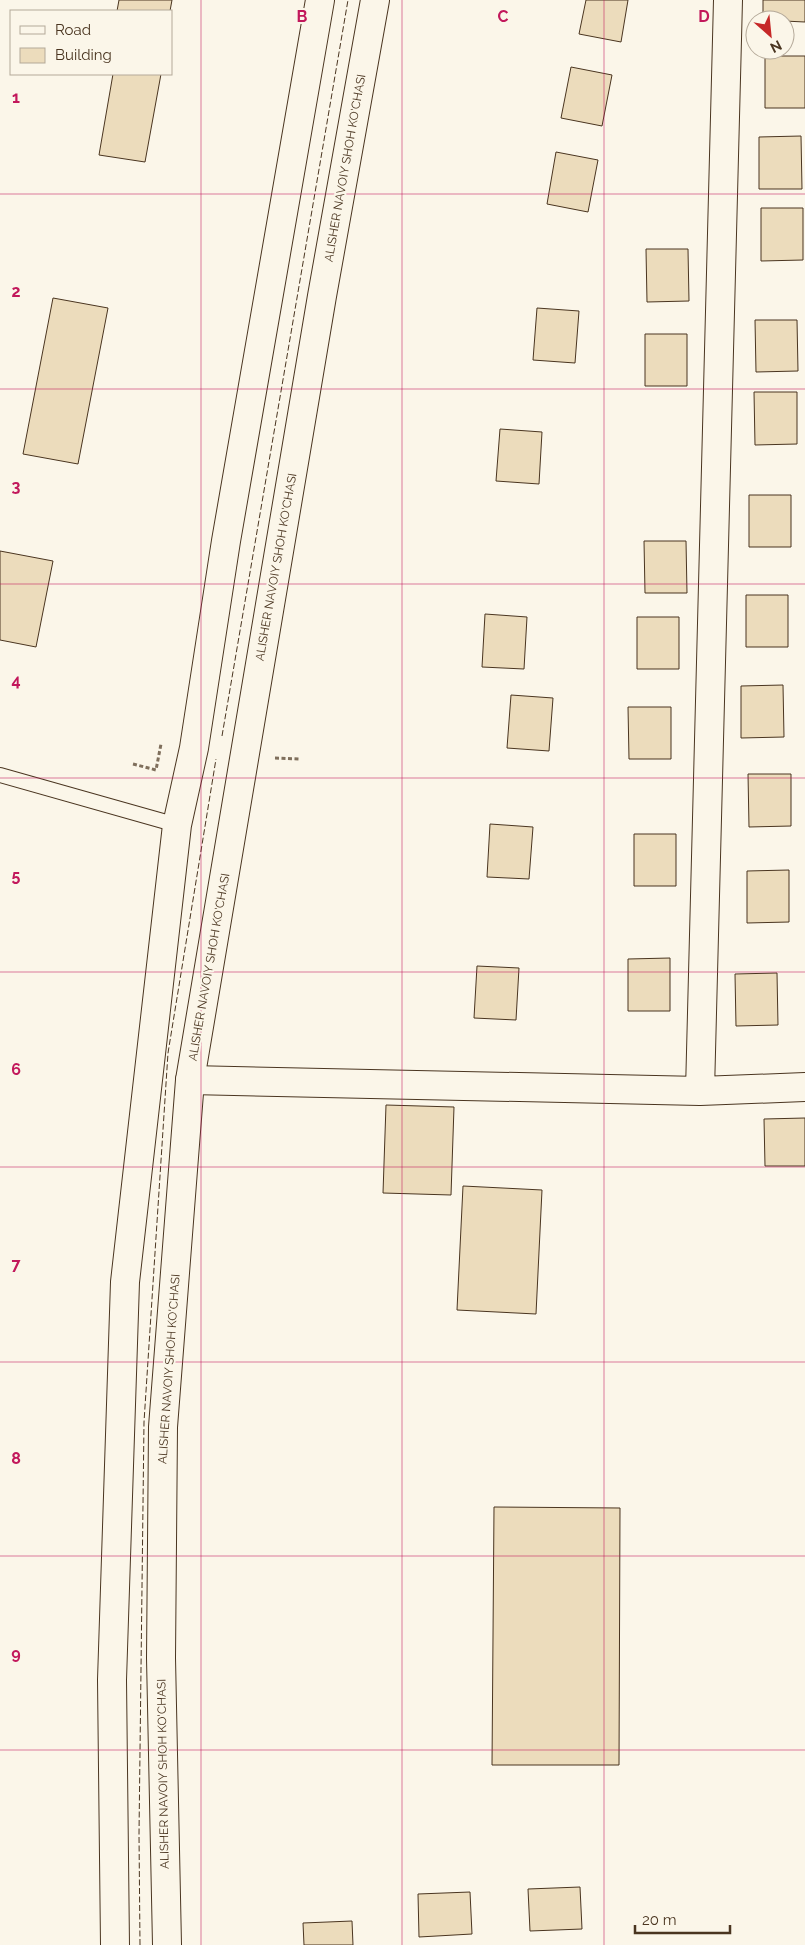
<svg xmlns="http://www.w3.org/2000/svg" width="805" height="1945" viewBox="0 0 805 1945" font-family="Raleway,sans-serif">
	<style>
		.building { fill: #ecdcbc; stroke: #4a3520 }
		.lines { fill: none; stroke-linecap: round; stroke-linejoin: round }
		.service-casing { stroke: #4a3520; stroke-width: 16 }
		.minor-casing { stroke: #4a3520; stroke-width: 30 }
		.secondary-casing { stroke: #4a3520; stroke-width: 30 }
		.path { stroke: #7f6f5c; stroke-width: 3; stroke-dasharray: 4 2.5; stroke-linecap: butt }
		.service { stroke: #fbf6e9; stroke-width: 14 }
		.minor { stroke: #fbf6e9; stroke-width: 28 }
		.secondary { stroke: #fbf6e9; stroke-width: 28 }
		.fence { stroke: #4a3520; stroke-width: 1; stroke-dasharray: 6 2.5; stroke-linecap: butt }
		.grid { fill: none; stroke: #c2185b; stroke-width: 1; stroke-opacity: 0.55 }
		.labels { text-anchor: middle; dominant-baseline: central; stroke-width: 4; stroke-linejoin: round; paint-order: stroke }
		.street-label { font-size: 12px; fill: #4a3520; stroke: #fbf6e9 }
		.grid-label { font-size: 16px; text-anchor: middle; font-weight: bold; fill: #c2185b; stroke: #fbf6e9; stroke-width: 4; stroke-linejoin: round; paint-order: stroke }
	</style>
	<rect width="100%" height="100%" fill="#fbf6e9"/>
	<path class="building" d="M119,0H172L170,11H117Z
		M586,0H628L621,42L579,34Z
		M763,0H805V22L763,20Z
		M765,56H805V108H765Z
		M571,67L612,75L602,126L561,118Z
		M113,74H161L145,162L99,155Z
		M801,136L802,189H759V137Z
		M556,152L598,160L588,212L547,204Z
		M761,208H803V260L761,261Z
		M646,249H688L689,301L647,302Z
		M53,298L108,308L78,464L23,454Z
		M537,308L579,311L575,363L533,360Z
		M755,320H797L798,371L756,372Z
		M645,334H687V386H645Z
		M754,392H797V444L755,445Z
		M500,429L542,432L539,484L496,481Z
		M749,495H791V547H749Z
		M644,541H686L687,593H645Z
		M0,551L53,561L36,647L0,640Z
		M746,595H788V647H746Z
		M485,614L527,617L524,669L482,667Z
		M637,617H679V669H637Z
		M783,685L784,737L741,738V686Z
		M511,695L553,698L549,751L507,748Z
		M628,707H671V759H629Z
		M748,774H791V826L749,827Z
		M490,824L533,827L529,879L487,877Z
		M634,834H676V886H634Z
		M789,870V922L747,923V871Z
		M670,958V1011H628V959Z
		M477,966L519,968L516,1020L474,1018Z
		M777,973L778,1025L736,1026L735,974Z
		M386,1105L454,1107L451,1195L383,1193Z
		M805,1118V1166H765L764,1119Z
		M463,1186L542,1190L536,1314L457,1310Z
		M494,1507L620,1508L619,1765H492Z
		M580,1887L582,1929L530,1931L528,1889Z
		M470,1892L472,1934L419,1937L418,1894Z
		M352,1921L353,1945H304L303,1923Z"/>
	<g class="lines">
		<defs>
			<path id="service" d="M0,775L177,825"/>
			<path id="minor" d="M190,1080L700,1091L805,1087
				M700,1091L728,0"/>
			<path id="secondary" d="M115,1945L112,1680L125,1282L177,825L194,748L226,541L320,0
				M167,1945L161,1658L163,1427L190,1080L322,296L375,0"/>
		</defs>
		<use href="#service" class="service-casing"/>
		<use href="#minor" class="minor-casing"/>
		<use href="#secondary" class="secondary-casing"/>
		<path class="path" d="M275,758L299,759
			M133,764L156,770L161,744"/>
		<use href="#service" class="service"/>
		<use href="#minor" class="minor"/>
		<use href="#secondary" class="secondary"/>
		<path class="fence" d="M222,736L348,0
			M140,1945L139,1834L144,1422L168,1053L216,759"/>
	</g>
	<path class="grid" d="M201,0V1945M402,0V1945M604,0V1945M0,194H805M0,389H805M0,584H805M0,778H805M0,972H805M0,1167H805M0,1362H805M0,1556H805M0,1750H805"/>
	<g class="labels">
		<g class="street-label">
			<text transform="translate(345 168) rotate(-80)">ALISHER NAVOIY SHOH KO'CHASI</text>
			<text transform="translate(276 567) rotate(-80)">ALISHER NAVOIY SHOH KO'CHASI</text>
			<text transform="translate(209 967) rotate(-80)">ALISHER NAVOIY SHOH KO'CHASI</text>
			<text transform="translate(169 1369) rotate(-86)">ALISHER NAVOIY SHOH KO'CHASI</text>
			<text transform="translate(163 1774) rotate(-91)">ALISHER NAVOIY SHOH KO'CHASI</text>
		</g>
	</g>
	<g class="grid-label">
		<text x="302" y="22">B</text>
		<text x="503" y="22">C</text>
		<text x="704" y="22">D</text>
		<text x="16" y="103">1</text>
		<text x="16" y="297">2</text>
		<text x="16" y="492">3</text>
		<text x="16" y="686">4</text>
		<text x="16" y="881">5</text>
		<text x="16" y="1075">6</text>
		<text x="16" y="1270">7</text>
		<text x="16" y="1464">8</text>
		<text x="16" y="1659">9</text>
	</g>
	<rect x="10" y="10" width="162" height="65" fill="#fbf6e9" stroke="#b4a999"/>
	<rect x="20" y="26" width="25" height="8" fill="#fbf6e9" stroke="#b4a999"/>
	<text x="55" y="35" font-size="15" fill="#4a3520">Road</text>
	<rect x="20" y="48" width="25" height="15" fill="#ecdcbc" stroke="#b4a999"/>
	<text x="55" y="60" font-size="15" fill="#4a3520">Building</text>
	<g transform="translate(770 35) rotate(153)"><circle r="24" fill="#fbf6e9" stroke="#b4a999"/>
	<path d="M0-4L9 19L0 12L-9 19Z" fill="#c62828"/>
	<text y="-8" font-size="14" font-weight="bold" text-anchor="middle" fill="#4a3520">N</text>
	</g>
	<path d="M635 1925v8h95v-8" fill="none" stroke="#4a3520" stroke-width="2.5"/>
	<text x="642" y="1925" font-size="15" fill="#4a3520" stroke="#fbf6e9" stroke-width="4" paint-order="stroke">20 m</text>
</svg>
